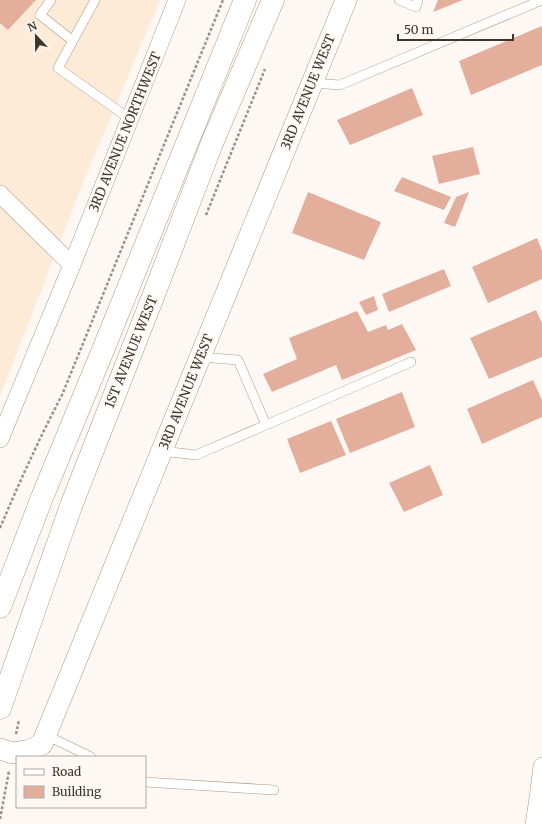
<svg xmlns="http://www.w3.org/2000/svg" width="542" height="824" viewBox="0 0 542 824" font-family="Merriweather,serif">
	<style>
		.built { fill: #fdead7 }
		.building { fill: #e4ae9d }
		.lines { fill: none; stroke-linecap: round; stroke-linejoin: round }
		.service-casing { stroke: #b0987f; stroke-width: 10 }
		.minor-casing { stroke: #b0987f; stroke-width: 18 }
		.tertiary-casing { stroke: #b0987f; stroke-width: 22 }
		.primary-casing { stroke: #b0987f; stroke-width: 23 }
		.path { stroke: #9a938b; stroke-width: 2.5; stroke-dasharray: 3 2; stroke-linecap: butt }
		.service { stroke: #fff; stroke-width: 9 }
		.minor { stroke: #fff; stroke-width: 17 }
		.tertiary { stroke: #fff; stroke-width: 21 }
		.primary { stroke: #fff; stroke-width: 22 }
		.labels { text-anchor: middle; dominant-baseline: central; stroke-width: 4; stroke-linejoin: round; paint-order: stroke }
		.street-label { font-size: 13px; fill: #3f352b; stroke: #fdf8f3 }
	</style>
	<rect width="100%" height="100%" fill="#fdf8f3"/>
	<path class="built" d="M0,0H160L83,183L0,396Z"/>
	<path class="building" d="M0,0H36L8,30L0,23Z
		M438,0H463L433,12Z
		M542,26V65L471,95L459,61Z
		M412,88L423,115L350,145L337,120Z
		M473,147L480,174L439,184L432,156Z
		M402,177L451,197L444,210L394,191Z
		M308,192L381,222L364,260L292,233Z
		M469,192L455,227L444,223L456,197Z
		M537,238L542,251V279L488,303L472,267Z
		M444,269L451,286L389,312L382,294Z
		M374,296L378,310L366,315L359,302Z
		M536,310L542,323V357L489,379L470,338Z
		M357,311L368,332L386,325L388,330L402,324L416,350L342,380L336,365L272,392L263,374L297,359L289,338Z
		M533,380L542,400V417L482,444L467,409Z
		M402,392L415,427L350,453L336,419Z
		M331,421L346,455L300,473L287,439Z
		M430,465L443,495L404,512L389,483Z"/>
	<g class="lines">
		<defs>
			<path id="service" d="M51,0L40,15L73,41
				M95,0L58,68L130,119
				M399,0L416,7L418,0
				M312,83L340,85L542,0
				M266,425L411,362
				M162,451L196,455L266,425L238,360L200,357
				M46,735L91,757
				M145,782L274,790"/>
			<path id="minor" d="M0,194L72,265
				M0,439L72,265L177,0
				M534,824L537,805L542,766"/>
			<path id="tertiary" d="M0,749L13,753L30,750L42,744L346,0"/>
			<path id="primary" d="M0,607L43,495L103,350L245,0
				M0,708L71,506L109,409L156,289L212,143L273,0"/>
		</defs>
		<use href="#service" class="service-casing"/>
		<use href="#minor" class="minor-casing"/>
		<use href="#tertiary" class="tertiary-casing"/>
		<use href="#primary" class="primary-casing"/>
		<path class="path" d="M206,215L265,69
			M0,528C19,483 39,439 62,395L223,0
			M16,734L19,720
			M0,819L9,771"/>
		<use href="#service" class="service"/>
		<use href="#minor" class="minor"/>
		<use href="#tertiary" class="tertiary"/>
		<use href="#primary" class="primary"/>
	</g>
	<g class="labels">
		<g class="street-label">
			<text transform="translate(308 92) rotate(-68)">3RD AVENUE WEST</text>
			<text transform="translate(125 132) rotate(-68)">3RD AVENUE NORTHWEST</text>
			<text transform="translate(131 352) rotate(-68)">1ST AVENUE WEST</text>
			<text transform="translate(186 392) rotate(-68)">3RD AVENUE WEST</text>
		</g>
	</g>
	<rect x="16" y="756" width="130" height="52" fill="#fdf8f3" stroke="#b1aaa3"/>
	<rect x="24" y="769" width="20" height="6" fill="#ffffff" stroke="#b1aaa3"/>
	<text x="52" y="776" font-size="12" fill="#3f352b">Road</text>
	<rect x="24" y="786" width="20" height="12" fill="#e4ae9d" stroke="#b1aaa3"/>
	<text x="52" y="796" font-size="12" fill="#3f352b">Building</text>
	<g transform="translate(36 36) rotate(338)" stroke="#fdf8f3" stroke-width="3" paint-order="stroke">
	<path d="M0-3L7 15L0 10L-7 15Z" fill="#3f352b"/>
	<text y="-6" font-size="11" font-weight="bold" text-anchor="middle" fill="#3f352b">N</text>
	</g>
	<path d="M398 34v6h115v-6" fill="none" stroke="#3f352b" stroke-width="2"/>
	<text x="404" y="34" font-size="12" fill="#3f352b" stroke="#fdf8f3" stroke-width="3" paint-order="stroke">50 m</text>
</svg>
